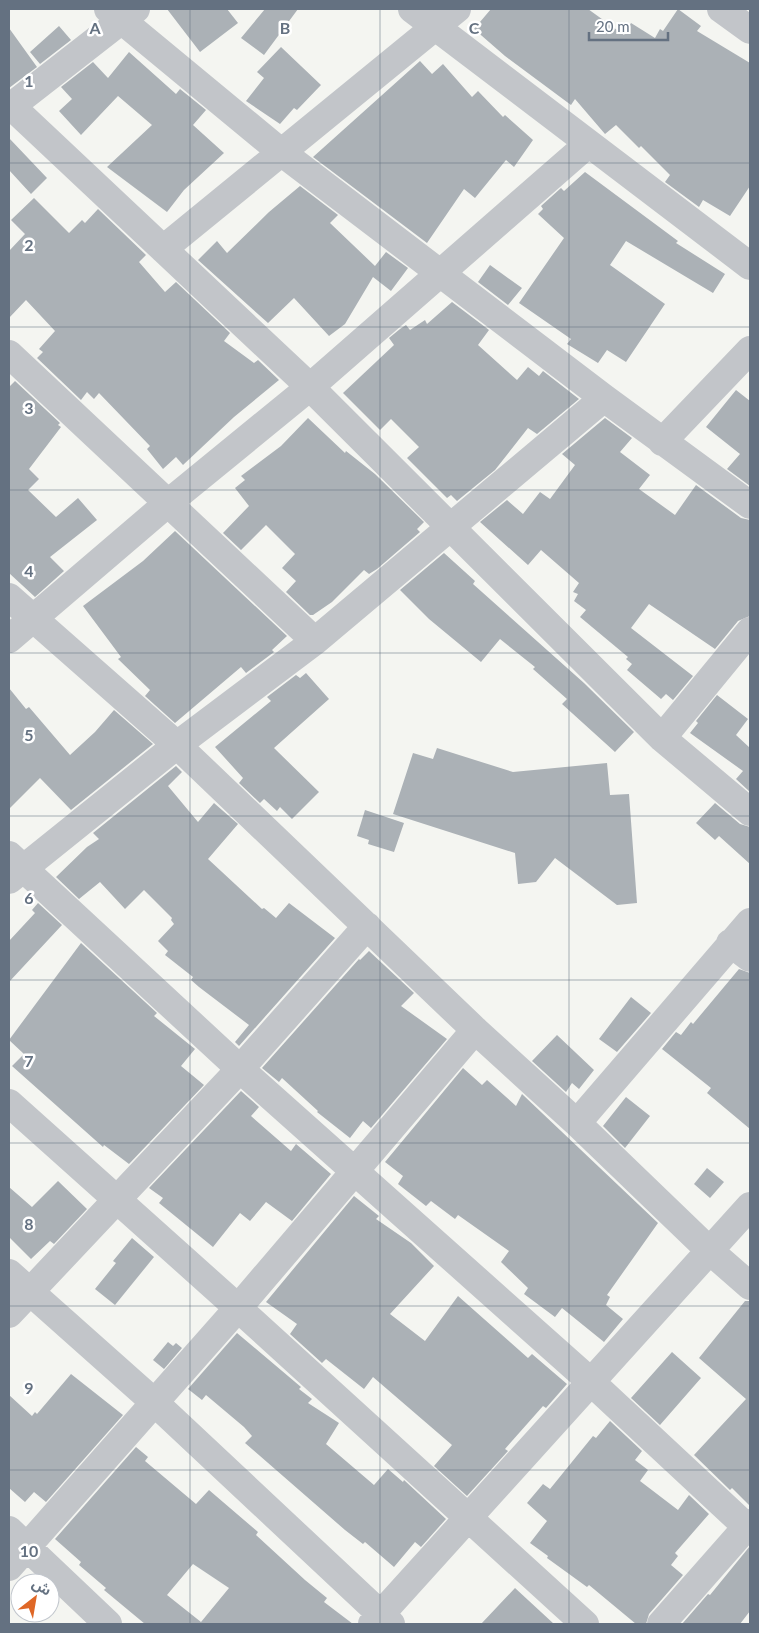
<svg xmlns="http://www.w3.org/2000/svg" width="759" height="1633" viewBox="0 0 759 1633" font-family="Lato,'Noto Sans Arabic',sans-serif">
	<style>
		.building { fill: #abb1b6; fill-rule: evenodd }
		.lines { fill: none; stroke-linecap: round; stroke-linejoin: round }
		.minor { stroke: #c2c5c9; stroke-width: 28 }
		.grid { fill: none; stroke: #647181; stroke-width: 1; stroke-opacity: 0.55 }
		.grid-label { font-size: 16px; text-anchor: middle; font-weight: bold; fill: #647181; stroke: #fff; stroke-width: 5; stroke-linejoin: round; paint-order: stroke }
	</style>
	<rect width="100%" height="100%" fill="#f4f5f1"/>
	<path class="building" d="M167,9H227L238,23L200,52Z
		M265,9H298L264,55L241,38Z
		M491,9H588L624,35L631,23L655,38L660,29L663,31L678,9L701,26L697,31L750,63V186L730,216L703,200L699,207L665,182L670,175L641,146L639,148L616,125L605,134L575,99L571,105L505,56L474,29Z
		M59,26L71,40L40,64L30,52Z
		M9,28L37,67L9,88Z
		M281,47L321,85L297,110L294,108L280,124L246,101L264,78L257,72Z
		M129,52L176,94L180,89L206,110L193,125L224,153L184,190L167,212L107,167L152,125L118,96L81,135L59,111L72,99L61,87L93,62L108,78Z
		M420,61L432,74L443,64L472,97L478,91L503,117L505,115L533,140L514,167L506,160L475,198L464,189L427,243L313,157Z
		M9,138L47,178L31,194L9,170Z
		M585,172L678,241L676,243L725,274L713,293L626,241L610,265L665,304L626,362L607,350L598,363L567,344L571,339L519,303L564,238L538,214L543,209L541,206L561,188L564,191Z
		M300,186L338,215L330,223L375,266L386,252L408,268L391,291L373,277L345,324L329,336L294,298L268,323L198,260L217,241L227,253L269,212Z
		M34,198L69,233L82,220L85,223L98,209L146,255L139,262L165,292L176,282L230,333L224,341L254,363L258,360L279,380L234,417L183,465L176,457L163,469L147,449L150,446L99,393L94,399L87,392L81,400L37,358L43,352L39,349L55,331L26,300L9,318V251L25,234L11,220Z
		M490,265L522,288L508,305L478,282Z
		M452,302L489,330L478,345L517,380L528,367L539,376L543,371L579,399L537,434L528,428L495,470L457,501L451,495L447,498L407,458L419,447L391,419L380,430L343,393L394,345L389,338L400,329L406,325L410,330L425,320L427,324Z
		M15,381L60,423L58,425L61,427L29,469L39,479L28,490L56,517L78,498L97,520L50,557L64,571L35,597L9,573V387Z
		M736,390L750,401V486L727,469L740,454L706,427Z
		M308,418L345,453L346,451L375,474L424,522L417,529L420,532L377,569L369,574L364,570L332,602L313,615H310L286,592L296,581L282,568L295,554L266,525L241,550L223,533L249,506L235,488L245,480L241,476L281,446Z
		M605,418L632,438L620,452L650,475L639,489L675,515L696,485L741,518L750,520V616L738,621L715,649L649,604L631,628L693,676L673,700L666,694L661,699L627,670L632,664L626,659L628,657L580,617L586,610L574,601L578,594L573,592L579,583L541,550L528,565L480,522L507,500L523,514L540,492L550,499L575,465L562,454Z
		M175,531L287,636L272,650L274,652L246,673L241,667L175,723L145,696L150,690L118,659L121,657L83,606L143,561Z
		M444,553L475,581L473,584L584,683L634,732L615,752L562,704L567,699L533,669L535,667L500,639L481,662L429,619L400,590Z
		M306,673L329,699L274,748L319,792L292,819L280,807L277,811L264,799L260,803L239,783L243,778L215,747L271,701L267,697L296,675L300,678Z
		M9,688L26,709L29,707L70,755L95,732L114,710L153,744L71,810L40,778L9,809Z
		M717,695L748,719L736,735L750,748V792L736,779L743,771L690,733L698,723L696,721Z
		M437,748L513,772L607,763L610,795L629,794L637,903L617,905L555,858L536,882L518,884L515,853L393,814L413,753L433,759Z
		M176,766L182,772L168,786L198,822L214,803L238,824L208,859L262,909L264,908L276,918L289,903L335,938L239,1046L235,1042L249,1025L199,987L191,980L193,977L165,955L168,951L158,941L174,924L171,920L172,918L144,890L125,909L100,882L79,899L56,877L87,847L99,839L93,833Z
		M715,803L740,824L750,827V864L719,836L715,840L696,823Z
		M365,810L404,823L394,852L368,844L369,840L357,836Z
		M38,903L62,925L9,982V941L35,913L32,910Z
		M81,943L157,1013L154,1016L195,1049L181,1066L204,1085L129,1164L104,1145L103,1147L12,1066L24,1054L9,1040Z
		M369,951L414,993L401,1006L447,1039L371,1128L363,1121L350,1138L317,1112L318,1111L282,1078L279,1082L262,1068L359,959L360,960Z
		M739,969L750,973V1129L707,1093L711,1088L662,1049L676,1032L681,1035L691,1022L693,1024Z
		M631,997L651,1013L617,1052L599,1039Z
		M557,1035L594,1070L579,1089L572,1083L566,1092L532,1061Z
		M463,1068L482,1085L487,1080L516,1106L522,1094L658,1223L607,1295L610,1297L606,1305L623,1319L604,1342L562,1308L555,1317L524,1294L528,1288L501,1262L509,1251L458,1215L455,1219L431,1201L426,1206L398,1184L403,1176L385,1162Z
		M241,1091L259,1107L251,1116L291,1151L296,1144L331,1174L292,1221L266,1202L250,1221L240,1213L213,1247L159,1203L163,1198L149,1188Z
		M626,1097L650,1116L625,1148L603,1126Z
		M707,1168L724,1182L710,1198L694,1184Z
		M58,1181L87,1209L54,1244L50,1241L31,1259L9,1237V1187L32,1207Z
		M354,1196L379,1216L376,1219L411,1243L434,1266L390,1314L425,1341L458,1296L528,1358L532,1354L567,1384L546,1408L543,1406L505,1449L508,1451L467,1496L434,1466L452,1445L373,1377L364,1389L326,1359L322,1363L290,1334L297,1324L266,1302Z
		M132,1238L154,1257L115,1305L95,1289L116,1263L113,1261Z
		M745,1301H750V1506L732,1488L730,1490L694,1455L746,1399L699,1358Z
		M237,1333L301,1387L299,1389L312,1399L308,1403L339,1423L326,1444L374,1485L388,1469L403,1482L404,1480L446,1519L421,1547L415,1542L394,1567L365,1542L363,1544L345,1530L245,1443L252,1436L244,1427L206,1395L202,1400L188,1389Z
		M168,1342L173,1346L176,1343L182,1348L164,1369L153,1360Z
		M672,1352L701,1378L660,1425L631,1398Z
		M71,1374L123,1415L46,1502L34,1492L25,1502L9,1488V1395L32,1416L35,1412L37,1414Z
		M610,1421L642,1451L635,1460L648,1470L640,1481L678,1510L689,1495L709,1514L675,1553L678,1556L671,1565L683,1575L649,1614L646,1624H636L589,1585L587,1587L547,1558L548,1556L530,1543L547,1521L527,1503L543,1484L550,1489L593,1436L596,1438Z
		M136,1447L148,1457L145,1461L196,1504L209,1490L258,1532L256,1535L305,1580L327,1598L324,1602L353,1624H145L104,1590L106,1588L79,1565L81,1562L55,1539ZM193,1564L229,1588L201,1622L167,1595Z
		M750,1546V1611L740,1624H682L708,1594L710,1595Z
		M515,1588L554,1624H481Z"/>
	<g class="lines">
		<path class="minor" d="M108,9L281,152L604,398L750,505
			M412,9L750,266
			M721,9L750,30
			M9,104L310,387L662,738L750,812
			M9,108L136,9
			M163,249L457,9
			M9,354L315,641
			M662,442L750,350
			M9,597L177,745L475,1030L577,1123L710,1251L750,1286
			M9,639L168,503L310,387L588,144
			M662,738L750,631
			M9,855L240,1069L590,1381L750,1530
			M9,880L177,745L315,641L604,398
			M730,943L750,958
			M9,1103L238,1308L585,1624
			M577,1123L750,922
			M9,1273L154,1402L391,1624
			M9,1314L240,1069L367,926
			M9,1530L108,1624
			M9,1567L238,1308L475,1030
			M372,1624L750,1206
			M661,1624L750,1523"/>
	</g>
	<path class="grid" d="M190,9V1624M380,9V1624M569,9V1624M9,163H750M9,327H750M9,490H750M9,653H750M9,816H750M9,980H750M9,1143H750M9,1306H750M9,1470H750"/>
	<g class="grid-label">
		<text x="95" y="34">A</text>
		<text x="285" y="34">B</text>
		<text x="474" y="34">C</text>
		<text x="29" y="87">1</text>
		<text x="29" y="251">2</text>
		<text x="29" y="414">3</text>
		<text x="29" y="577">4</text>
		<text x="29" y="741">5</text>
		<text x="29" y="904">6</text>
		<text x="29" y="1067">7</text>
		<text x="29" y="1230">8</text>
		<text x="29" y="1394">9</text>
		<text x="29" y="1557">10</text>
	</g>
	<rect width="759" height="1633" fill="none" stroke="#647181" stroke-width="20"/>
	<g transform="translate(35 1598) rotate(31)"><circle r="24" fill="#ffffff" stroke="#c1c6cd"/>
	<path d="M0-4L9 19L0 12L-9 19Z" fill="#df6726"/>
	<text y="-8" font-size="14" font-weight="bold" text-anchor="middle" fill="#647181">ش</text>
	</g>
	<path d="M589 32v8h79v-8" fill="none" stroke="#647181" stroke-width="2.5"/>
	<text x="596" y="32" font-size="15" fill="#647181" stroke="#ffffff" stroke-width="4" paint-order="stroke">20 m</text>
</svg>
